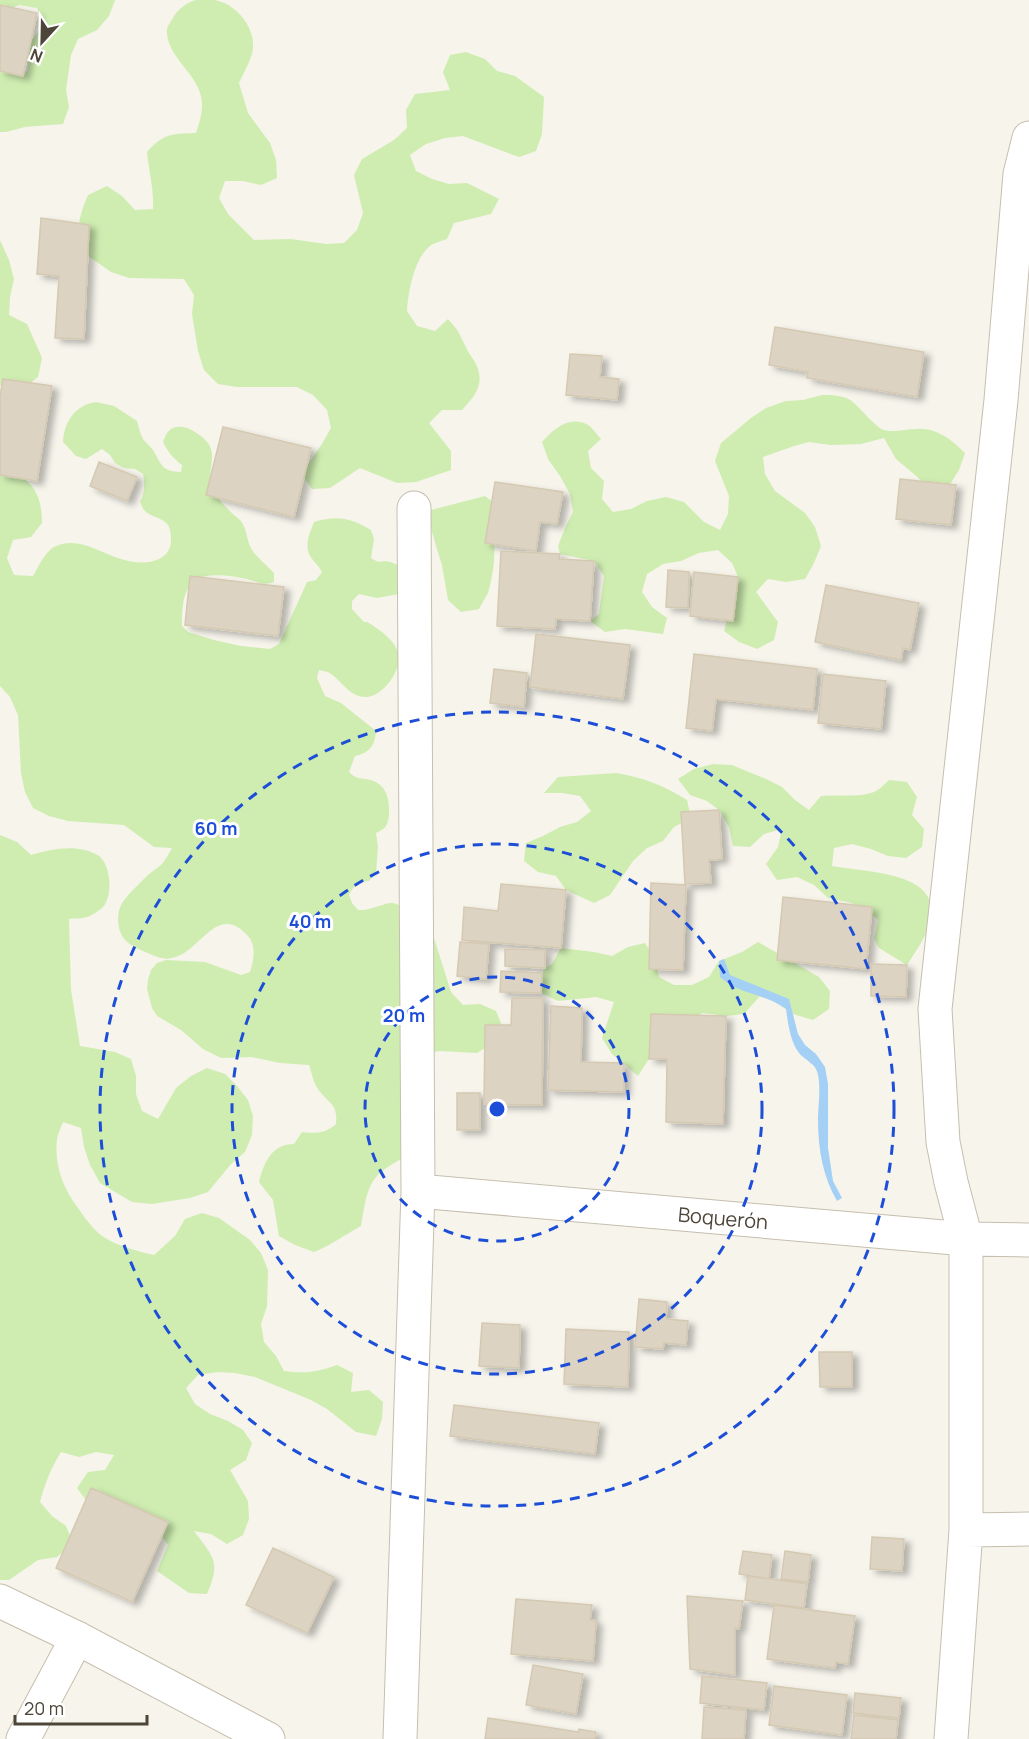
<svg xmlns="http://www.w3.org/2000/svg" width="1029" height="1739" viewBox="0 0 1029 1739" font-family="Manrope,sans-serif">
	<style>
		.green { fill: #cfedb1 }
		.water { fill: #a4d0f6 }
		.building { fill: #dcd3c2; stroke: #d5c9b2; stroke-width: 1.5; filter: url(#shadow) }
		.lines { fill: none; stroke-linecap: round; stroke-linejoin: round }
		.minor-casing { stroke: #c6bfaf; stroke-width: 35 }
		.tertiary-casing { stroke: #c6bfaf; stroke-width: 35 }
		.minor { stroke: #fff; stroke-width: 33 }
		.tertiary { stroke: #fff; stroke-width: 33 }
		.ring { fill: none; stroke: #1d4ed8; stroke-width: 3; stroke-dasharray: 10 8 }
		.labels { text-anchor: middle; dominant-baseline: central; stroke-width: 6; stroke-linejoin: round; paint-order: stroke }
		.street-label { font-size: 20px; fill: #4c4538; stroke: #fff }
		.centre { fill: #1d4ed8; stroke: #fff; stroke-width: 3 }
		.ring-label { font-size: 18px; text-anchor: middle; font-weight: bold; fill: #1d4ed8; stroke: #fff; stroke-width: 6; stroke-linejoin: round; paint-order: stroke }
	</style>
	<defs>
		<filter id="shadow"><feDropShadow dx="6" dy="4" stdDeviation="3" flood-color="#0004"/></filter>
	</defs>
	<rect width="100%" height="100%" fill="#f6f4eb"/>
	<path class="green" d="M0,0H115L109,16L97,30L78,39L71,55L66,90L69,107L63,124L25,127L6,132H0V63L27,72L31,41L43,25L37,8L19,5L0,12Z
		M196,0C202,0 209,0 215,0C236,4 255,27 253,48C252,59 244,72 239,83L248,113L270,143L276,160L277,178L261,185L243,181H225L219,198L228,214L254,240L291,239L326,244L344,243L357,230L363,213L354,175L362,159L394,140L407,128L406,110L415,94L450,90L443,72L450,55L466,52L485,59L497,71L515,76L544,97L542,134L536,151L519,157L463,136L445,138L426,144L410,155L416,171L432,179L449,184L467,183L499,199L491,214L454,223L447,239C442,241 433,243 429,247C414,259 408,293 407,311L417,326L435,331L448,319C459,331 459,333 466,347C468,353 473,358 476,364C485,384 476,395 462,410H442L429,423L451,451V470L416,482L397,483L360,468L330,488L312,489L301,474L322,444L331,428L327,410L313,395L297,387H237L218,384L204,370L198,351L192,314L194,295L184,279L129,278L111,272L77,248C77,228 80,213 88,195L107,186L122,196L135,210L153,209C154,189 149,172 147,152C164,133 171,134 196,133C200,121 204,109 201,96C195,71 165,55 167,29C168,25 172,20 174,16C178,9 188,2 196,0Z
		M0,240L9,260L14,279L10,297L9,315L27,324L42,358L38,377C25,387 17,391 0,385Z
		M822,395C855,395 851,402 873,422C876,425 880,429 884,430C894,433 906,429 916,429C936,427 952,440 965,453L959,470L949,486H928L896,459L884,438L861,444L830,445L809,442L794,446L763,457L765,474L775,491L805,513L815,527L821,546L814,563L805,579L786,582L768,579L756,592L778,622L774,640L757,649L739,642L724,631L738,577L732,563L718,550L699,553L681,561L663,564L647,574L642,592L652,607L667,618L663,634L625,629L605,632L590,621L599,614L604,576L594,561L560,554L558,546L565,528L573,512L570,494L560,476L548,459L542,442C554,429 569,415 588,425C593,428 597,435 601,439L588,451L591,468L604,481L602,499L613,512L631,509L647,501L666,497L684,502L704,522L720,530L728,514L729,496L715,461L721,443L751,418L766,408L786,401L803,400Z
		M96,402L114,406L137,421C139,427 140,434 143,439C146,443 150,446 153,450C162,465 161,471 181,472L182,465C173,458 168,452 163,442C166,434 169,427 178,427C184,426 190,429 195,432C227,451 202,468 214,489C217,496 221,503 227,508C231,513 236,516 240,520C247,528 246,537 250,546C255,557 266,564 274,573V582C262,586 259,582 247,579C234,576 204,571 193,582C182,592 182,612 182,626L188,632L214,640L241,646L270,649L279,644L307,582L316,580L322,572C319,566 314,562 310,556C304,544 310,533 314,522C337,515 351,518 371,530L374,539L371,558L378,562C388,560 394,562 403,569L404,593L377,598L359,594L352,601V609L364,622H367C379,629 396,641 399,655C401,671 383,696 367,697C349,698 341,679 328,672C327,672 319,670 319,670L317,678L325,696L341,703L376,731C375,746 369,753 355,756L349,772C355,778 358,778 366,779C386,782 390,798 389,815C388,826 385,829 376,833L378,847L376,873L369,881C359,882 354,885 349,895L352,903L358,910C369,911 379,905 390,903C402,901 428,928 434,938L451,992L463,1005L480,1004L496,1011L503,1028L493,1043L477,1053L439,1051L421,1054L409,1155C368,1176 369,1182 361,1226C344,1235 332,1245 314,1252L295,1245L279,1236L273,1200L259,1182C264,1162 272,1144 294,1144L302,1132C316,1134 326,1133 336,1124C338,1102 328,1104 318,1089C313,1082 312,1073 309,1065L280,1063L251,1057L221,1058L203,1049L181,1030L157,1016L152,1008L147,989L148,980L151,970L157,963L166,960L205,962L241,975L250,972C254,959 257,944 246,934C216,903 199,954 172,958C165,960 157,957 150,954C132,946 119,942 118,920C118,912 120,905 125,899C132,890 140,883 148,875C152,871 158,868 162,864C166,859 169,853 172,848L154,847L124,825L68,821L49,816L33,808L25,792L21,773L18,715L10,697L0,686V471C6,473 14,473 19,476C38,485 42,505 42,523L31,537L13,540L7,558L14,575L33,576C38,567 45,552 54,547C77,535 100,553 121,559C135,564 164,566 170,547C172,541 171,530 168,525C162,517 150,517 144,510C142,508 142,505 140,502C145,492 145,485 143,474L135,469L124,468L115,463L110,455L102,449L86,459L76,456L63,442C64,422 75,405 96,402Z
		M485,496L500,507L495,526L494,563L491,581L488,593L479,609L461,612L448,600L442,565L436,546L431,528V510Z
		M713,764L732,765L766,779L782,787L795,800L809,810L821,796C837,794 858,798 874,792C879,790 885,784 889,780L907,782L917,797L912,815L924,829L922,847L906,858L888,856L871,849L852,844L834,848L832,866C869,873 954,871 926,933C922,943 913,955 907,965L879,948L874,939L878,920L865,908L848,902L828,898L814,885L797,877L777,880L766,864L778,847L782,829L764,834L750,847L733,846L729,827L719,810L707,801L690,795L678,779L694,769Z
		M616,773C642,777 665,786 687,800L691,818L674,827L663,841L647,848L633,861L610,895L594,903L566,890L556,876L538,872L524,861L526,843L543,836L560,827L577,822L591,811L580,796L562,793H544L558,777Z
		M0,835L17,842L31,855C51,849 79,843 99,856C111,865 113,896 103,907C100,910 91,916 87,917C82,919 74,918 69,919L71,990L80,1046L115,1052L131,1059L136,1076V1094L142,1111L158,1119L176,1088L191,1076L207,1068L225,1074L237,1086L248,1100L253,1116L252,1135L245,1152L231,1164L208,1192L190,1198L152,1204L132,1202L100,1183L90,1165L84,1147L81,1128L63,1122C61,1127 58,1134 57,1139C54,1165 63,1188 78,1208C85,1218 92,1228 102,1236C117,1246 136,1251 154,1255L175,1236L185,1219L202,1213L219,1218L250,1240L261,1253L268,1270L267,1306L261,1324L264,1342L276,1356L284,1371C305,1374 317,1372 337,1365L353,1373L351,1392L369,1390L383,1402L382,1419L376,1436L356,1432L327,1409L311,1400L255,1377L235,1373L218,1372L198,1375L186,1388L195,1404L210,1414L228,1421L243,1430L252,1443L246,1460L230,1470L248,1501L249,1519L243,1535L227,1544L211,1534L194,1531C214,1558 221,1561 207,1594L189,1593L157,1571L168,1545L157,1530L88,1503L77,1488L88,1472L105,1470L114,1455L96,1452L79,1457L61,1452C51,1468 45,1483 40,1502L52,1516L66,1526L73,1543L57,1557L38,1560L9,1580H0Z
		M758,942L819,977L830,991L829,1009L813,1020L793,1014L775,1001L760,996L744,1014L726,1016L703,1013L687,1019L651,1015L649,1059L638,1076L612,1054L602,1038L614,1002L596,997L558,1001L541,993L542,973L545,968L552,964L561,948L594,952L612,956L628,947L645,943L655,958L659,977L674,985H692L709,977L719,961L742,952Z"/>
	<path class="water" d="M724,959L730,975L789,999L798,1034L805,1045L816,1054L825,1067L828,1084V1148L833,1181L842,1198L837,1201C823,1177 818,1149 818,1120C818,1107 822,1081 816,1069C813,1063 804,1059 799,1053C790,1041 788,1023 786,1009C765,993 739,995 720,977L719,961Z"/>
	<path class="building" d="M0,5L37,13L23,76L0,71Z
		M41,218L89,225L84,339L55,338L59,276L37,274Z
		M775,327L924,352L917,397L807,378L808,372L769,365Z
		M570,354L602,356L600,377L619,379L617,400L566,395Z
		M3,379L52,386L37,481L0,475V396Z
		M223,427L311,448L294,517L206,495Z
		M99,462L137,477L127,501L90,486Z
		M900,479L956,485L951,525L896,519Z
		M495,482L563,492L557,524L540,522L536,551L485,543Z
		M501,551L560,554L559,559L594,561L590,621L556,619L555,629L497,626Z
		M668,570L689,572L688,608L666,607Z
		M694,572L738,577L733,621L690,616Z
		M190,576L284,587L278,636L185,625Z
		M826,585L919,603L910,650L903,648L901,660L815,642Z
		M536,634L630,645L623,699L530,687Z
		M694,654L817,669L813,710L716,699L712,731L686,728Z
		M494,669L527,673L524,707L490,703Z
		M823,674L886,681L881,729L818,723Z
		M719,810L722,859L709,860L711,883L685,884L681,812Z
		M651,883L686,885L683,970L649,969Z
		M501,884L566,890L561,948L462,940L464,907L498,911Z
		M783,897L872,907L866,969L777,960Z
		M460,942L489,944L486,979L457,976Z
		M505,949L545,950V968L505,966Z
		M871,964L907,965L906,997L871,996Z
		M501,971L542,973L541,993L500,992Z
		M512,998H543L542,1105L484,1104L485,1025H511Z
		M551,1006L582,1008L581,1062L624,1063V1092L548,1090Z
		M651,1014L726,1016L723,1124L666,1122L667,1059H649Z
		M457,1093H480V1130H457Z
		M639,1299L667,1302L666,1319L688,1321L686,1345L664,1343L663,1349L635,1347Z
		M482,1323L520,1325L519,1368L479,1366Z
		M566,1329L629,1332L628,1387L564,1384Z
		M819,1352H852V1387H820Z
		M454,1405L599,1423L595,1454L450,1436Z
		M91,1488L168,1522L132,1602L56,1568Z
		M872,1537L904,1539L902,1571L870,1569Z
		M273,1548L334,1577L307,1633L246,1605Z
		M743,1551L772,1555L769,1579L739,1574Z
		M785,1551L811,1555L808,1582L781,1579Z
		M748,1576L807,1584L804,1608L745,1600Z
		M687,1596L743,1601L739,1629L735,1628V1675L690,1669Z
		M516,1599L592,1605L590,1620L596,1621L593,1661L511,1654Z
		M774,1605L855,1616L848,1664L836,1662L835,1668L767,1659Z
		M533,1665L583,1674L576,1714L526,1705Z
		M702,1676L767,1683L764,1710L700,1703Z
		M774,1686L847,1695L842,1735L769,1725Z
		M855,1693L901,1698L899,1718L853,1713Z
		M704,1707L746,1710L744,1739H702Z
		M854,1715L898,1720L896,1739H851Z
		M488,1718L578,1732L579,1729L596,1732L595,1739H485Z"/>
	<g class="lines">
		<defs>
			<path id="minor" d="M418,1191L966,1239L1029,1240
				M966,1530L1029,1529
				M23,1739L77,1638
				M400,1739L418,1191L414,508
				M951,1739L966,1530V1239L951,1182L943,1142L935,1009L1001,400L1020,174L1029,138"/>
			<path id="tertiary" d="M0,1601L77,1638L268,1739"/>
		</defs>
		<use href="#minor" class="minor-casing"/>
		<use href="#tertiary" class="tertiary-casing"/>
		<use href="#minor" class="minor"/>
		<use href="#tertiary" class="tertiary"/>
	</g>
	<g class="ring">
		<circle cx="497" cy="1109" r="132"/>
		<circle cx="497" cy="1109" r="265"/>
		<circle cx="497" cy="1109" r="397"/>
	</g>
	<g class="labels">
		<g class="street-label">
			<text transform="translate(723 1218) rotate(5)">Boquerón</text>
		</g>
	</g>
	<circle cx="497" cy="1109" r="9" class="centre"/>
	<g class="ring-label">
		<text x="216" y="835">60 m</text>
		<text x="310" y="928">40 m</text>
		<text x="404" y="1022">20 m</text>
	</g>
	<g transform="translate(42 42) rotate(202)" stroke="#ffffff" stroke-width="4.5" paint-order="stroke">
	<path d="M0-4.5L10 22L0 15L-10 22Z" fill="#4c4538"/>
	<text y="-9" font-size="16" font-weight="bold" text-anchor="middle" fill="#4c4538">N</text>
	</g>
	<path d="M15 1715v9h132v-9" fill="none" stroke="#4c4538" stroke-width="3"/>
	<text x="24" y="1715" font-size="18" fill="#4c4538" stroke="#ffffff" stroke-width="4.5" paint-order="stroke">20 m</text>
</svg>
